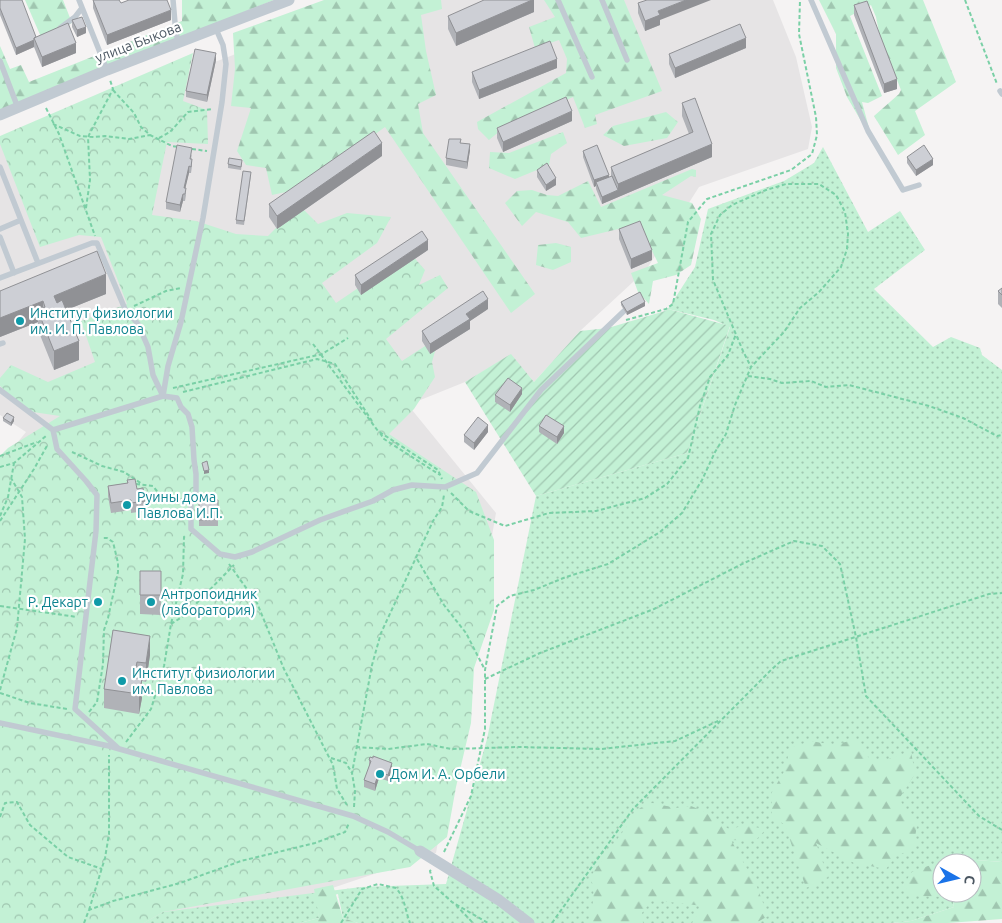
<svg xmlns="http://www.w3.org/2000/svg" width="1002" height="923" viewBox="0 0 1002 923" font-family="Ubuntu,sans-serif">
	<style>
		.education { fill: #e6e4e5 }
		.grass { fill: url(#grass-dots) }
		.forest { fill: url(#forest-firs); fill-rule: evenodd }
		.park { fill: url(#park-crowns) }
		.garden { fill: url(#garden-furrows) }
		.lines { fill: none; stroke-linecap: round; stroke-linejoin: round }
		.path { stroke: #7ad0a6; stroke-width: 2; stroke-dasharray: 4 2.5; stroke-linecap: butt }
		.lane { stroke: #c1cad2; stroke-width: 5.5 }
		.street { stroke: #c1cad2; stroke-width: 11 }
		.wall { fill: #b0b2b7 }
		.shaded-wall { fill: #909195 }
		.building { fill: #cdcfd5; stroke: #909195 }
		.culture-dot { fill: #0f9aa8; stroke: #fff; stroke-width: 2 }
		.labels { text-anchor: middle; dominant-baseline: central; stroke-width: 4.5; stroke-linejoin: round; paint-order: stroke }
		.street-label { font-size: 14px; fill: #4a5661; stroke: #fff }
		.culture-label { font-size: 14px; fill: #0d838f; stroke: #fff; text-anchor: start }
	</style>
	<defs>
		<pattern id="grass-dots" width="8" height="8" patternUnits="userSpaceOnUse" patternTransform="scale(1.25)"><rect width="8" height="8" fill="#c3f1d5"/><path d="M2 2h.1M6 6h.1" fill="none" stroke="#a0c6b0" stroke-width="1.8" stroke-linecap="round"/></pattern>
		<pattern id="forest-firs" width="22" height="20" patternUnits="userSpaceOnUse" patternTransform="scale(1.25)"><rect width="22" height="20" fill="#c3f1d5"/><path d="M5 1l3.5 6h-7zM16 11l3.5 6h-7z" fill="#a0c6b0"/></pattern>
		<pattern id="park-crowns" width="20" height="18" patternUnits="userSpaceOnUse" patternTransform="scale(1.25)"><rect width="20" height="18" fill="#c3f1d5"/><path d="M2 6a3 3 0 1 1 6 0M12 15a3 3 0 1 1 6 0" fill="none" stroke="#a0c6b0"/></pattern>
		<pattern id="garden-furrows" width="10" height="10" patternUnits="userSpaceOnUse" patternTransform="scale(1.25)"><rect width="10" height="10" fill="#c3f1d5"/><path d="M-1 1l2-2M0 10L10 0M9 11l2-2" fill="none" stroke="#a0c6b0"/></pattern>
	</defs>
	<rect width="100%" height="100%" fill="#f5f3f3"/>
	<path class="education" d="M377,0H773L796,57L812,127L808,149L699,187L646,270L580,331L534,382L511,355L465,382L408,405L496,513L436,853L229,923H0V464L26,432L0,415V144Z"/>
	<path class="grass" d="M823,147L868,232L900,211L925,250L874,289L933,347L951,337L980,348L982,355L1002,370V862L950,858L903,885L952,897L954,907L911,921L891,923H358L343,918L338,894L318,899L319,918L300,923H144L163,912L361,887L446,884L487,739L536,496L687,453L730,327L714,320L668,309L695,267L708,209L784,181L814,163Z"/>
	<path class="forest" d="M25,0H63L72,23L41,37Z
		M182,0H274L0,110V46L10,69L21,65L29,82L182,21Z
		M324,0H441L442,9L421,15L426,51L436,95L418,104L423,133L535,294L511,313L385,127L300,189L272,195L266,168L246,165L237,151L251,108L231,106L235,69L233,33Z
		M544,0H624L662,91L595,115L597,124L585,128L573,97L501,130L489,140L478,129L477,122L566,73L567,59L559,40L535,48L529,27L555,17Z
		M819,0H923L956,82L915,111L925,135L898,155L874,116L899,94L901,90L880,37L876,17L871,5L850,16L882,96L868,103L862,102L869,128L864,126L847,97L836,68V34Z
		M666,112L678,122L667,138L624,146L603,135L613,126Z
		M563,132L567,143L551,154L549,165L515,179L489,168L490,152L509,153Z
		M692,169L696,170V177L691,176L662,195L692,203L701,219L691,265L676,275L653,281L649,304L638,292L631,273L658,263L639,224L581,238L568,222L536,212L522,226L505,203L517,191L532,190L547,195L558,196L588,181L601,207Z
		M556,243L571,247V262L553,270L536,265L538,245Z
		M854,740L870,759L886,760L911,751L915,774L899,799L917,825L913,850L897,855L886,869L854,863L816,843L828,877L806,888L785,825L772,816V792L785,770L790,748L811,741L833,745Z
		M652,803L676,808L691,806L703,811L730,830L743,825L766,829L755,841L731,840L757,887L768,916L756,923H692L703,906L652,900L642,913L643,923H588C592,908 597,892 590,877L640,808Z
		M950,858L1002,862V919L948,923H891L911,921L954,907L952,897L913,896L903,885L912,872ZM942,863H972V893H942Z
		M333,885L343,918L358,923H300L319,918L314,889Z"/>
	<path class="park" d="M193,53L183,101L207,110L208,144L167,142L152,215L196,221L236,234L268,236L299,205L318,224L347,213L391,217L377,243L322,283L336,303L410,253L425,270L419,285L440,275L448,288L386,339L402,361L439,337L432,362L435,377L414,409L389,434L476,492L494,540V610L474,668L471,723L456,787L447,837L410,867L163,912L144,923H0V456L8,448L60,416L26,411L0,386V378L11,365L48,382L95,362L81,321L127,304L101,237L79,235L40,247L0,144V136Z"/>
	<path class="garden" d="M668,309L730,326L687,453L536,496L465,382L511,354L534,382L580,331L608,328L665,311Z"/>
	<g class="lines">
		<path class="path" d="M965,0L997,84
			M113,90L134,113L141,127L150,135L172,146L179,147
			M46,108L59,134L95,236
			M53,124L80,136L94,137L105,136L129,139L150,135
			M159,138L170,132L188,112L213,109
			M192,149L207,151
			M86,208L90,180L88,137L113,89L110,80
			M134,306L166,291L181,288
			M626,320L666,309L673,304L688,222L707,199L791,170L812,154L817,135L816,117L799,34L800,0
			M313,344L378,431L438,470L442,479
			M748,376L770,379L782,383L811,381L826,387L849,385L929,406L963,418L997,436L1002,435
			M173,388L322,354L348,338
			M183,392L317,359L335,364L372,421
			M380,433L384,439L440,475
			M72,452L102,466L124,472L142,484
			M0,456L37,442
			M0,467L14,463L46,436
			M136,484L153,486C162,498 169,503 184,504
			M451,493L469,511L505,526L549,513L596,511L645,498L667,484L688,458L700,406L710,377L728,355L736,334
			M0,516L8,497L14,463
			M0,521L34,469L48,444
			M417,559L444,605L466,633L485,670
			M229,564L257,603L284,669L333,765L337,789L347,805
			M0,606L77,617
			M171,624L185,615L234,565
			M485,679L540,653L654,609L744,563L794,541L822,546L840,564L856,637L866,696L979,816L1002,830
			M0,690L17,628L25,539L22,497L11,478
			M0,693L30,703L67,709
			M89,712L97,702L103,664L104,630L108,618L118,572V563L113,542L107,538H102
			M126,742L151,709L164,666L171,624L183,574L184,537L186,535
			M356,747L388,749L427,744L451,749L519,747L601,749L675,741L720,720
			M331,758L346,763L352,773
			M354,807L355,791L352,773L372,665L381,633L433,521L442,507L444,495
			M0,817L5,803L17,802L30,825L68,857L102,869
			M444,852L471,796L485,729V670L497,606L510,596L534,590L566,577L608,564L660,532L682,513L702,480L715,452L726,434L735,405L751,367L743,351L713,280L711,234L720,215L732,205L766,190L786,184H819L836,195L845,212L848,234L847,249L841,267L819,292L800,308L784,332L751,367
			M431,870L430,871L434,886L452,902L488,923
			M456,905L473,923
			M89,910L105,858L109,834V755
			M84,923L89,910L113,901L180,883L241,861L315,843L345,832L349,823
			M341,923L362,889L378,884L396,888C405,898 405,910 410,923
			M552,923L633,809L771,670L781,661L989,594L1002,593"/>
		<path class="lane" d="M79,0L107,70
			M173,0L176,34L179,42
			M558,0L592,77
			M602,0L627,60
			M811,0L868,131L903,190L919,185
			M60,28L75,17L82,8
			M0,61L18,108
			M1000,91L1002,94
			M0,167L38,263
			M0,229L21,220
			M0,237L14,273
			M0,278L92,243H97L125,309L138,324L148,347L153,375L163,396L177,398L181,407L188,414L192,427L194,460L196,474V493L191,504V529L220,554L235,557L252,552L320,520L373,501L393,490L412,485L445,487L477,473L541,390L624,311
			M0,344L3,343
			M0,390L53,430L57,449L86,481L97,495L96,531L75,709L118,748
			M53,430L163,396L168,366L181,322L203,218L222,102L226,64L223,45L216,29
			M0,723L109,746L353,816L388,832L420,851"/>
		<path class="street" d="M0,115L107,70L289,0
			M420,851L499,900L529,923"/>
	</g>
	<path class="wall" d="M0,0L36,37L76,53L42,67L34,47L16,55L0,15Z
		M93,0H119L121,3L171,20L107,45L93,8Z
		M534,0V12L456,46L448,29V16Z
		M638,3L660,20V25L645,31L638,13Z
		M854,5L897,89L884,93L854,15Z
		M72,20L86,33L77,37L72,27Z
		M746,48L675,78L669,64V54Z
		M216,60L207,102L186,97V91Z
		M557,68L479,99L472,82V72Z
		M682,103L712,157L602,204L596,189V186L594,187L583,157V151L609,177L611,176V167L689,134L682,116Z
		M572,121L503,152L497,138V128Z
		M470,150L467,169L446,165V158Z
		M192,154L191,159L192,166L191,173H189L185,188L186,195L185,201H183L180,212L166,209V202Z
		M382,156L277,229L269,217V204Z
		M907,157L933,165L916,176L907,163Z
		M242,163L241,170L228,168V164Z
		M537,170L556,185L546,191L537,177Z
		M251,175L244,225L236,224V220Z
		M619,229L652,260L631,269L619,239Z
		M428,250L361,295L355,285V275Z
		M1002,288V308L998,304V291Z
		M0,291L106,294L66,310L79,360L54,370L38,330V322L0,337Z
		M621,302L645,306L627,315L621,305Z
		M488,309L470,321V329L430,354L422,341V331Z
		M522,394L510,412L495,402V395Z
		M3,418L14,421L11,426L3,421Z
		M539,426L564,433L557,444L539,432Z
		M488,432L474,450L464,442V435Z
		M127,480L137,489L145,501V511L131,513V510L111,513L108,496V486L127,483Z
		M199,500L218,519V526H199Z
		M140,571H161V615L140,614Z
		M113,630L150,655L146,682L142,681V698L139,714L104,708V689Z
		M369,760L392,769L388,781L379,778L375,791L364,787V780L369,767Z"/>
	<path class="shaded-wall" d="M532,0H534V12L456,46V33Z
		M686,0H711L660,20V25L645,31V21L658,11Z
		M171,10V20L107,45V35Z
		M86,27V33L77,37V30Z
		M746,38V48L675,78V68Z
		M34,40V47L16,55V48Z
		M76,43V53L42,67V57Z
		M216,53V60L207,102V95Z
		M557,59V68L479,99V90Z
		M897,79V89L884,93V84Z
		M572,111V121L503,152V142Z
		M382,143V156L277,229V216Z
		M470,144V150L467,169V162Z
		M712,144V157L602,204V197L618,190V184Z
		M933,159V165L916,176V170Z
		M189,166V173L184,194V188Z
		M609,175V181L596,182V186L594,187V180Z
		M556,178V185L546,191V185Z
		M183,194V201L180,212V205Z
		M428,240V250L361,295V285Z
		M652,250V260L631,269V259Z
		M106,274V294L54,315V296Z
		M488,299V309L470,321V329L430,354V344L466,314Z
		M43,301V320L38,311V322L0,337V318Z
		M645,302V306L627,315V312Z
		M79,341V360L54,370V351Z
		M522,388V394L510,412V405Z
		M14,417V421L11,426V423Z
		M488,425V432L474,450V443Z
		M564,426V433L557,444V437Z
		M209,470V473L204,474V471Z
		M150,636V655L146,682V663Z
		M137,662V681L134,678Z
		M142,679V698L139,714V694Z
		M392,763V769L388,781V775Z
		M379,772V778L375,791V784Z"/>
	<path class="building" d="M0,0H22L36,37L34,38V40L16,48L0,8Z
		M93,0H119L121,3L129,0H167L171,10L107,35Z
		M484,0H532L456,33L448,16Z
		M647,0H686L658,11L660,15L645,21L638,3Z
		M867,1L897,79L884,84L854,5Z
		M82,17L86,27L77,30L72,20Z
		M68,23L76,43L42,57L34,38Z
		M740,24L746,38L675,68L669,54Z
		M550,41L557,59L479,90L472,72Z
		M195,49L216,53L207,95L186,91Z
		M566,97L572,111L503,142L497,128Z
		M695,98L712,144L618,184L611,167L693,132L682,103Z
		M374,131L382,143L277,216L269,204Z
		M449,139H461L460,143L470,144L467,162L446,158Z
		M177,145L192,148L190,159H192L191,167L189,166L184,188H186L185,194H183L180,205L166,202Z
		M597,145L609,175L594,180L583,151Z
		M924,145L933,159L916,170L907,157Z
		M229,158L242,160L241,167L228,164Z
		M547,163L556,178L546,185L537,170Z
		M243,171L251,172L244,221L236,220Z
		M612,176L618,190L602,197L596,182Z
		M640,221L652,250L631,259L619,229Z
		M422,231L428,240L361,285L355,275Z
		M97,251L106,274L54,296L57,303L62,300L79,341L54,351L38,311L45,307L43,301L0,318V291Z
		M1002,288V295L998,291Z
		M483,291L488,299L466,314L470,319L430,344L422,331Z
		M640,292L645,302L627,312L621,302Z
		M508,378L522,388L510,405L495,395Z
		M7,413L14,417L11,423L3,418Z
		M546,415L564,426L557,437L539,426Z
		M478,417L488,425L474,443L464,435Z
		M207,461L209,470L204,471L202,463Z
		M135,479L137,489L143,488L145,501L131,503V500L111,503L108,486L128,483L127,480Z
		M199,500H218V519L199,520Z
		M140,571H161V595H140Z
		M113,630L150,636L146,663L137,662L134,678L142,679L139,694L104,689Z
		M373,756L392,763L388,775L379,772L375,784L364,780L371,761L369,760L370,757L373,758Z"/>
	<g class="culture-dot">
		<circle cx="20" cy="321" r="5"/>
		<circle cx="127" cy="505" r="5"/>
		<circle cx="98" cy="602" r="5"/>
		<circle cx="151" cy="602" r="5"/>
		<circle cx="122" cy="681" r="5"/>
		<circle cx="380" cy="774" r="5"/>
	</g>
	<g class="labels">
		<g class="street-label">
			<text transform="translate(138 42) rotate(-21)">улица Быкова</text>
		</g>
		<g class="culture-label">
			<text x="30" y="313">Институт физиологии<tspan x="30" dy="16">им. И. П. Павлова</tspan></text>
			<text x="137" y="497">Руины дома<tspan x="137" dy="16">Павлова И.П.</tspan></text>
			<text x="161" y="594">Антропоидник<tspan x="161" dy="16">(лаборатория)</tspan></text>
			<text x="88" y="602" text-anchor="end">Р. Декарт</text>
			<text x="132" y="673">Институт физиологии<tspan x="132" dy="16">им. Павлова</tspan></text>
			<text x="390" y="774">Дом И. А. Орбели</text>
		</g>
	</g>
	<g transform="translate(957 878) rotate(98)"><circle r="24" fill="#ffffff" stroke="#b7bbc0"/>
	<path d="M0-4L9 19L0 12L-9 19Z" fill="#1a73e8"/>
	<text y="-8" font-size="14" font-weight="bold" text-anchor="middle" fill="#4a5661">С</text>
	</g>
</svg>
